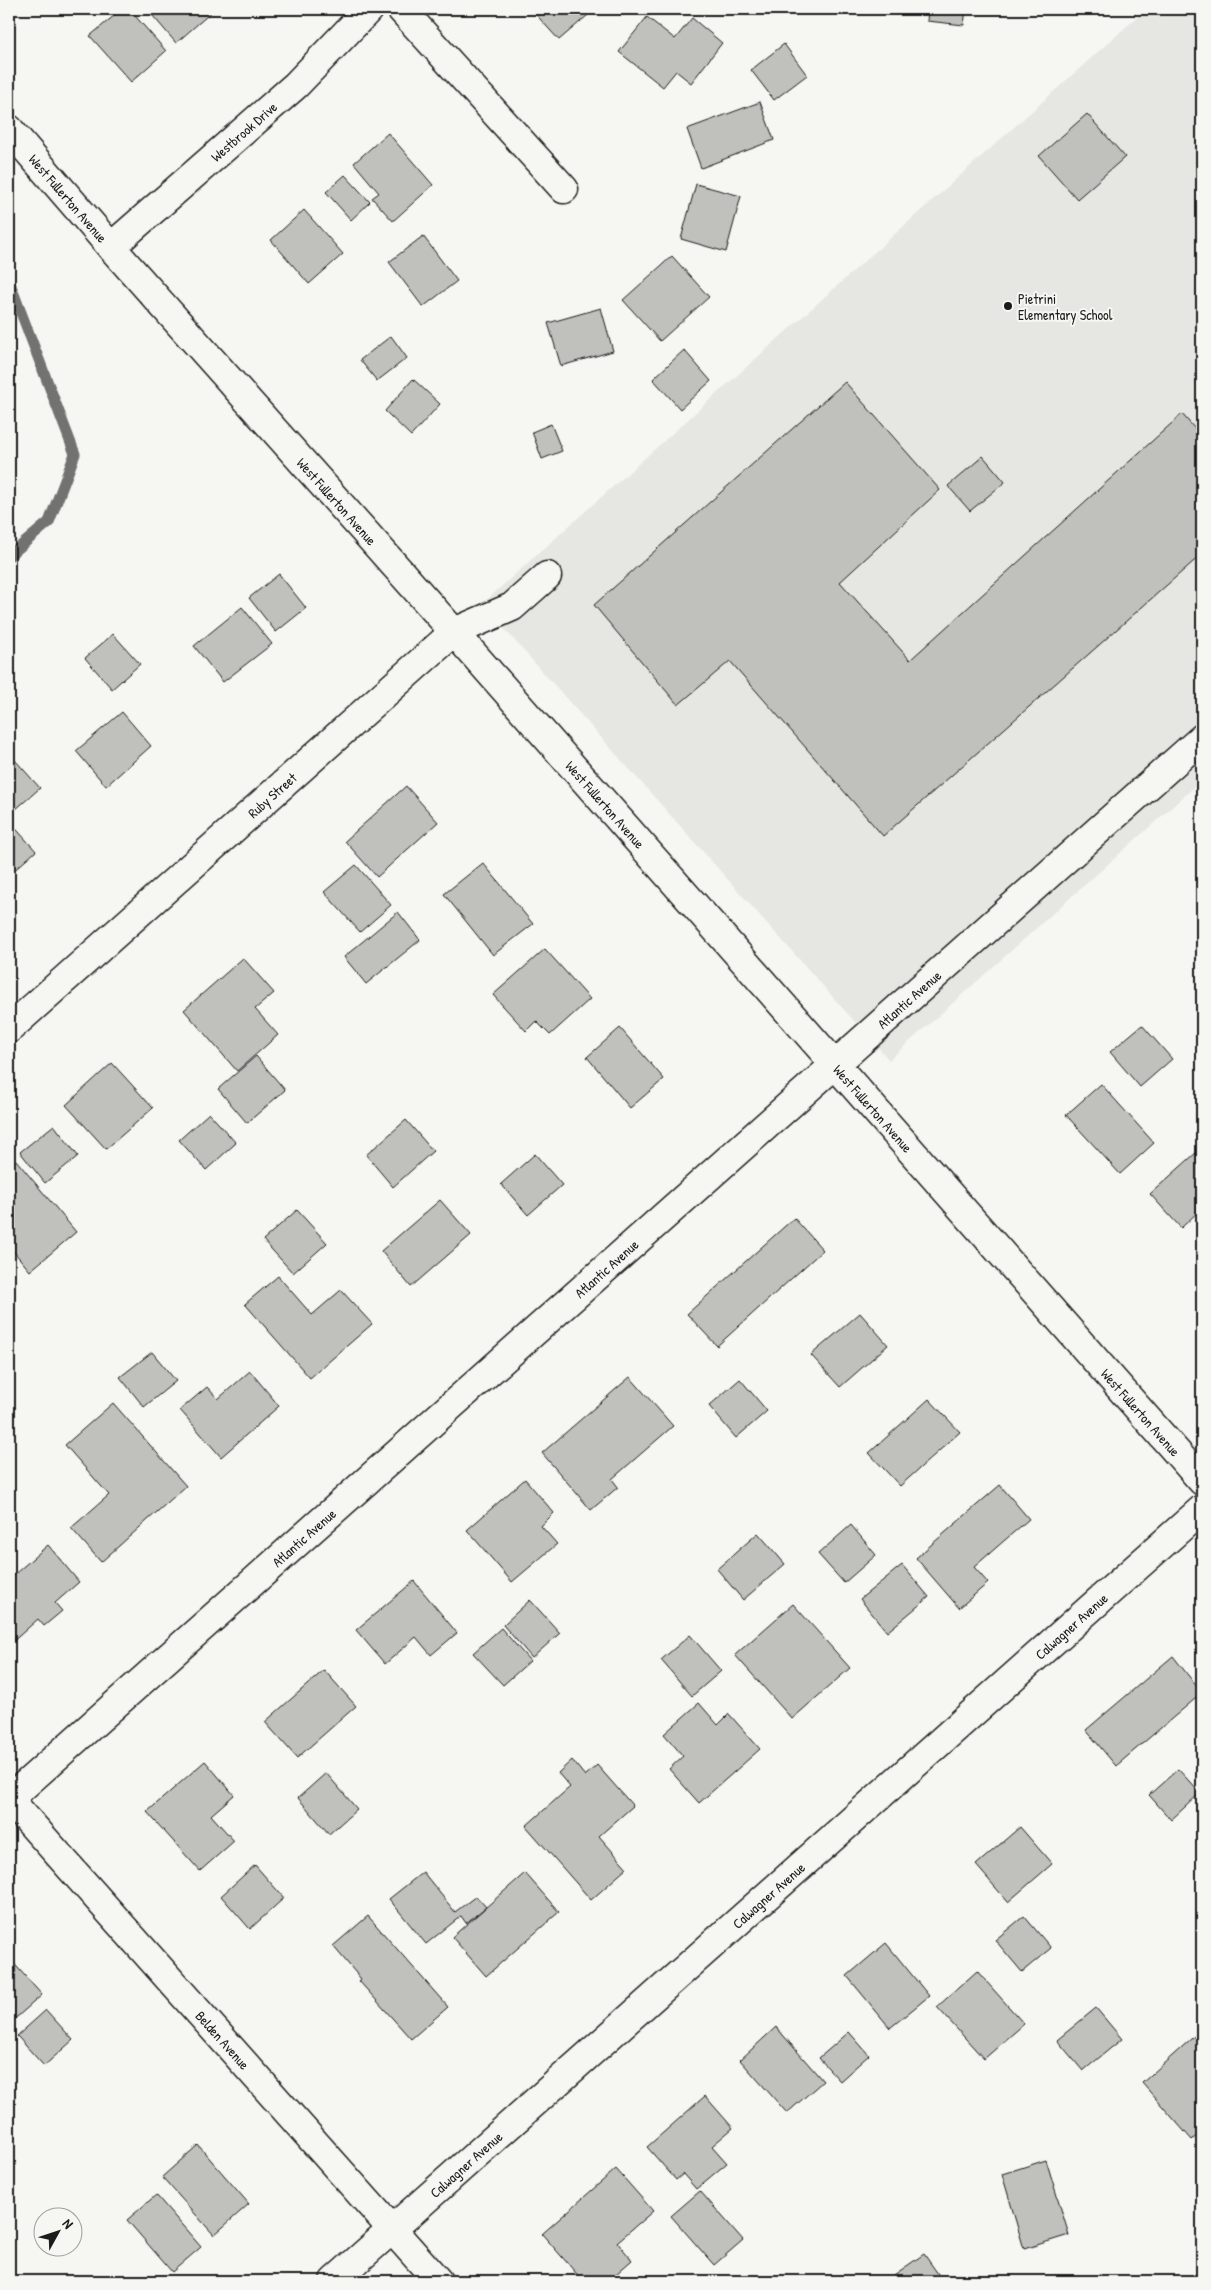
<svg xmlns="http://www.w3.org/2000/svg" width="1211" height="2290" viewBox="0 0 1211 2290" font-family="'Patrick Hand',sans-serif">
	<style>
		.built { fill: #e6e6e2 }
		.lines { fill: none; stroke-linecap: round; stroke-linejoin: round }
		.stream { stroke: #727271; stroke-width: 11 }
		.building { fill: #c0c0bd; stroke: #1c1c1c }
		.street-casing { stroke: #1c1c1c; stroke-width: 31 }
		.secondary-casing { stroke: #1c1c1c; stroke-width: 31 }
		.street { stroke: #f6f6f2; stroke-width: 28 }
		.secondary { stroke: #f6f6f2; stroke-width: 28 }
		.poi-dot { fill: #1c1c1c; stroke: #f6f6f2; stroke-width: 2 }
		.labels { text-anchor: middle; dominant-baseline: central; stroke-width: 4; stroke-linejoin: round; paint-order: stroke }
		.street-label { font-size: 14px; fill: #1c1c1c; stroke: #f6f6f2 }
		.poi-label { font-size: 14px; fill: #1c1c1c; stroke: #f6f6f2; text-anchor: start }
	</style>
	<rect width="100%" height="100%" fill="#f6f6f2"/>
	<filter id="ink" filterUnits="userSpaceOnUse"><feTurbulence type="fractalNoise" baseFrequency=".02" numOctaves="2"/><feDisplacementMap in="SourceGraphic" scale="10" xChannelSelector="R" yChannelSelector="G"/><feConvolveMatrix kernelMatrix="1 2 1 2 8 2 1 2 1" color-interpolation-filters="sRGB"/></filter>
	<g filter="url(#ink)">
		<path class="built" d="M1146,9H1202V780L889,1060L482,604Z"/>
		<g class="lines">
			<path class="stream" d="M9,281L75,454L49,522L9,556"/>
		</g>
		<path class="building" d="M122,9H129L166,51L131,82L90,36Z
			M147,9H215L176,43Z
			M531,9H595L559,40Z
			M928,9H966L964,25L927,21Z
			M647,17L675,39L692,18L722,43L691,83L676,71L663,87L619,52Z
			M784,44L807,75L774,100L751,70Z
			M760,102L774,140L701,168L687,129Z
			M1087,114L1125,157L1077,199L1039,156Z
			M388,133L433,185L393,221L372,198L379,193L354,163Z
			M345,175L370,202L351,220L326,192Z
			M696,184L741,196L726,252L681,239Z
			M304,210L343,254L309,284L271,240Z
			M423,236L457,281L423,307L389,262Z
			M672,256L709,297L660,341L623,300Z
			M601,308L613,351L561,366L548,323Z
			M391,336L407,358L377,381L360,360Z
			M684,350L711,381L680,409L653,379Z
			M413,379L440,404L411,436L385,411Z
			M845,382L940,490L840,582L910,660L1182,414L1202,437V554L883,836L730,661L678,705L594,605Z
			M551,424L562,451L542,459L532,432Z
			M983,456L1005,482L970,511L948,486Z
			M279,574L306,608L276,632L249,598Z
			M242,607L272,644L223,682L194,646Z
			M113,634L140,664L112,689L85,658Z
			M122,712L151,746L106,786L76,751Z
			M15,760L40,788L15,810L9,803V766Z
			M406,786L438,822L377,877L345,841Z
			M9,821L36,851L9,875Z
			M483,863L533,924L493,955L444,894Z
			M356,865L391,905L360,932L324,892Z
			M398,912L420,940L366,984L344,957Z
			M545,949L590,999L550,1035L536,1021L526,1031L493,995Z
			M243,958L274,993L255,1009L278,1035L237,1071L184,1010Z
			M1142,1025L1172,1059L1140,1087L1110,1052Z
			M620,1028L664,1079L630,1108L587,1057Z
			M256,1056L285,1090L247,1123L218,1089Z
			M112,1063L153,1108L106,1149L66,1105Z
			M1101,1084L1154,1143L1120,1174L1066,1115Z
			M209,1113L236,1143L206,1170L179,1140Z
			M406,1120L433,1151L393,1187L366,1155Z
			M54,1125L78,1156L45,1183L20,1152Z
			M1197,1152L1202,1158V1208L1181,1228L1150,1194Z
			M535,1154L562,1185L528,1215L501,1184Z
			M16,1160L76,1232L30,1271L9,1246V1166Z
			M440,1200L471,1235L411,1287L381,1251Z
			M297,1210L327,1243L293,1273L263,1240Z
			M794,1218L823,1250L717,1346L687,1314Z
			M278,1276L312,1315L341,1290L372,1324L310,1378L245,1304Z
			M860,1313L888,1345L840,1387L811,1355Z
			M152,1352L176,1381L144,1407L120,1377Z
			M250,1371L279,1406L221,1457L180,1410L207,1387L218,1399Z
			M630,1377L673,1426L612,1479L618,1487L591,1510L542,1453Z
			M740,1379L767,1411L736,1438L709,1406Z
			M929,1399L960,1432L900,1486L869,1453Z
			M113,1403L186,1486L101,1562L71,1528L109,1495L65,1445Z
			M525,1479L554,1513L541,1526L557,1544L512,1582L467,1530Z
			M1000,1485L1029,1519L974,1567L988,1583L959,1608L916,1558Z
			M851,1525L876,1555L844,1583L818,1554Z
			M758,1533L785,1564L743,1600L717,1569Z
			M48,1545L79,1582L55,1603L62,1611L44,1626L38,1619L9,1645V1579Z
			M902,1565L929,1597L887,1632L860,1599Z
			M414,1581L457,1633L431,1655L416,1637L385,1664L356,1630Z
			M530,1600L560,1633L532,1658L503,1625Z
			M793,1604L850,1668L792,1719L735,1655Z
			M501,1628L530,1661L503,1685L473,1653Z
			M690,1635L721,1671L692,1696L661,1660Z
			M1173,1656L1202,1693L1116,1766L1086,1730Z
			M324,1670L356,1706L297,1758L265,1722Z
			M699,1703L718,1725L729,1714L760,1749L699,1803L669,1769L683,1756L664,1734Z
			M572,1760L585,1776L597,1765L633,1806L599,1836L627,1868L591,1900L526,1826L570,1787L558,1773Z
			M205,1761L234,1795L211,1815L234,1841L200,1871L147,1812Z
			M1178,1769L1200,1793L1171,1820L1149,1795Z
			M326,1773L357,1809L329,1834L298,1798Z
			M1020,1827L1052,1864L1008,1902L976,1865Z
			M255,1865L284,1898L250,1929L221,1896Z
			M423,1872L455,1912L476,1896L486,1907L466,1923L461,1916L426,1944L389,1899Z
			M525,1873L559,1912L486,1976L452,1937Z
			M368,1916L448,2007L411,2039L359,1981L361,1979L333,1946Z
			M1024,1916L1051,1948L1022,1972L995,1940Z
			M886,1943L929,1996L890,2028L847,1976Z
			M9,1958L42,1995L9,2024Z
			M977,1971L1024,2024L984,2059L937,2007Z
			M1096,2008L1122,2039L1083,2071L1057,2040Z
			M46,2010L73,2040L44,2066L17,2036Z
			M776,2027L823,2081L787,2113L740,2060Z
			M1201,2030L1202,2131L1192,2140L1142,2083Z
			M849,2032L869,2055L840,2081L819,2058Z
			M705,2096L733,2128L712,2146L727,2163L696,2189L683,2174L676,2180L647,2147Z
			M198,2145L249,2204L214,2235L162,2177Z
			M1046,2160L1069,2235L1024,2249L1002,2174Z
			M616,2169L653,2211L617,2242L632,2260L608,2281H583L542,2234Z
			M700,2191L743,2240L714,2265L671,2216Z
			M156,2195L201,2247L172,2272L127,2220Z
			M924,2254L943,2281H894L891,2277Z"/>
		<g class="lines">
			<defs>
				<g id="street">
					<path d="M401,9L564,189"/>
					<path id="s1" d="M111,247L296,85L369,9"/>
					<path id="s2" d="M9,1029L454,632L512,607L547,576"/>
					<path id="s3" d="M9,1799L1202,738"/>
					<path id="s4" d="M9,1799L438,2281"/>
					<path id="s5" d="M334,2281L1202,1509"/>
				</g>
				<g id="secondary">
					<path id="s6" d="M9,129L111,247L454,632L1202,1481"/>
				</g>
			</defs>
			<use href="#street" class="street-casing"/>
			<use href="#secondary" class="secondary-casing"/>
			<use href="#street" class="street"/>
			<use href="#secondary" class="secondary"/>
		</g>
	</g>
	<circle class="poi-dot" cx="1008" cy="306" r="5"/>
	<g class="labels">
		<g class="street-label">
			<text stroke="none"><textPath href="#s1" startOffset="176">Westbrook Drive</textPath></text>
			<text stroke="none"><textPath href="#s6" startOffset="91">West Fullerton Avenue</textPath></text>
			<text stroke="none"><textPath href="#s6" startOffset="496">West Fullerton Avenue</textPath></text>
			<text stroke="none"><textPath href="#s2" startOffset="352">Ruby Street</textPath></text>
			<text stroke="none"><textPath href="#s6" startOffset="901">West Fullerton Avenue</textPath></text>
			<text stroke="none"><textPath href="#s3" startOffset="1204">Atlantic Avenue</textPath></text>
			<text stroke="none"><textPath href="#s6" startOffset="1306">West Fullerton Avenue</textPath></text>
			<text stroke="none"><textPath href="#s3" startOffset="799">Atlantic Avenue</textPath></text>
			<text stroke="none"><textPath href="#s6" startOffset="1711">West Fullerton Avenue</textPath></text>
			<text stroke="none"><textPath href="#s3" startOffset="394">Atlantic Avenue</textPath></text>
			<text stroke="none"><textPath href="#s5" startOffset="986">Calwagner Avenue</textPath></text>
			<text stroke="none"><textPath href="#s5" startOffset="581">Calwagner Avenue</textPath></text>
			<text stroke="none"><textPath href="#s4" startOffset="322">Belden Avenue</textPath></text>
			<text stroke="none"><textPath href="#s5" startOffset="176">Calwagner Avenue</textPath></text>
		</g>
		<g class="poi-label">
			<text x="1018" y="298">Pietrini<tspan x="1018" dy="16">Elementary School</tspan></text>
		</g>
	</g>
	<rect width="1211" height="2290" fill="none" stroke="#f6f6f2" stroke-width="30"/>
	<rect x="15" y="15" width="1181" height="2260" fill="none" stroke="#1c1c1c" stroke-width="2" filter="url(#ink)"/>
	<g transform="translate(58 2232) rotate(50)"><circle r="24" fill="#f6f6f2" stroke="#9f9f9c"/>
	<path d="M0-4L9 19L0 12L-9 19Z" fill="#1c1c1c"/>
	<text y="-8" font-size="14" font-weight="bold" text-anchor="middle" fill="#1c1c1c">N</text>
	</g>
</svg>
